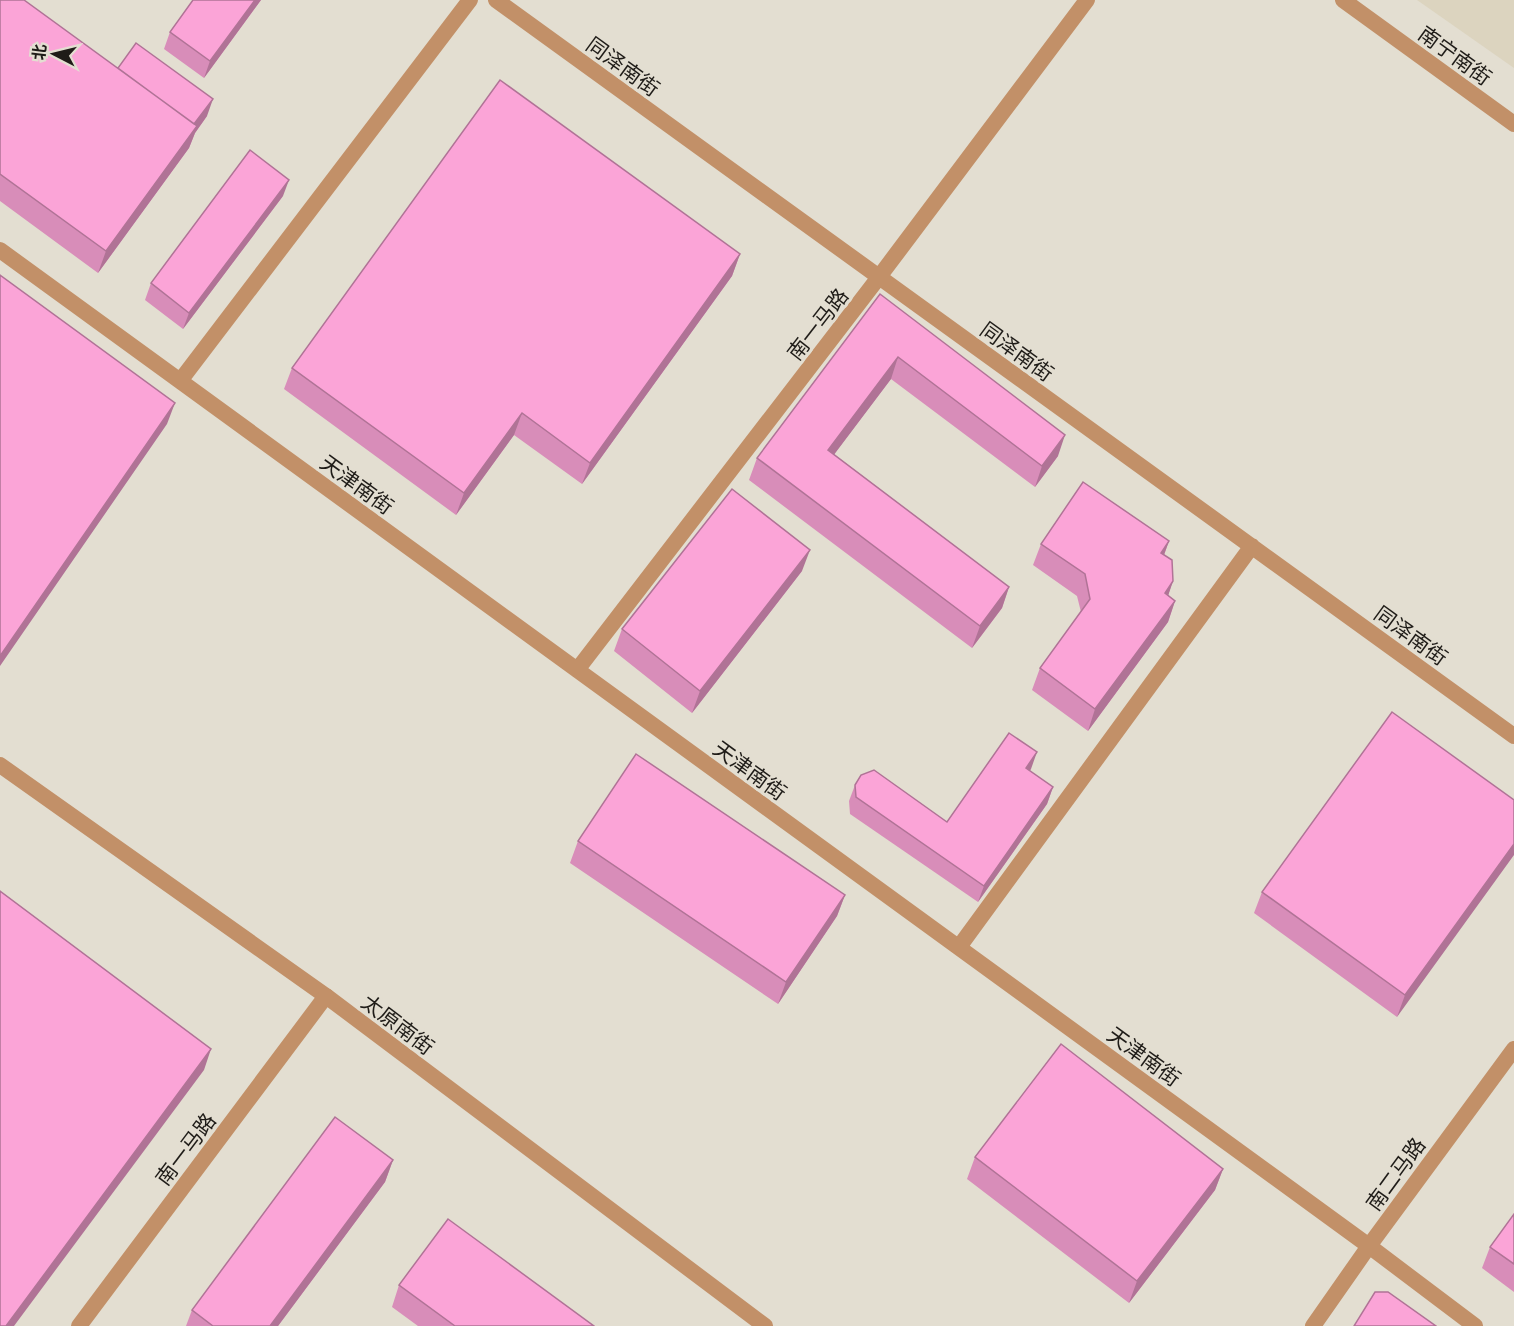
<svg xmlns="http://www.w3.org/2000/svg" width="1514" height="1326" viewBox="0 0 1514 1326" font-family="Literata,'Noto Sans SC',serif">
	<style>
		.education { fill: #dcd4bf }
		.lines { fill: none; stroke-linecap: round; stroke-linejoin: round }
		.pedestrian { stroke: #c29068; stroke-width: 16 }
		.minor { stroke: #c29068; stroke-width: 16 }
		.wall { fill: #d88db9 }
		.shaded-wall { fill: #b07396 }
		.building { fill: #fba4d7; stroke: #b07396; stroke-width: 1.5 }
		.labels { text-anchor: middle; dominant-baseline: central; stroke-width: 6; stroke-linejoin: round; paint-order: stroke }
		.street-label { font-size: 21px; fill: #1f1c18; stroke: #e3ded1 }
	</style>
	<rect width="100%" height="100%" fill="#e3ded1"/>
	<path class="education" d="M1417,0H1514V68Z"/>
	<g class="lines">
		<path class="pedestrian" d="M0,765L326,996L765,1326"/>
		<path class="minor" d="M496,0L1514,736
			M1343,0L1514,124
			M0,250L1369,1246L1475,1326
			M180,381L470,0
			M577,670L879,277L1087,0
			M959,947L1252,546
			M79,1326L326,996
			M1313,1326L1369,1246L1514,1049"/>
	</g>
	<path class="wall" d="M0,0L118,68L207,116L195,133L189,148L98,273L0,201Z
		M193,0H261L204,78L164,49L170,32Z
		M283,196L183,329L145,300L151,283Z
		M740,254L732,276L582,484L514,435L456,515L284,389L292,368Z
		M880,294L1058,456L1035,487L891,379L834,454L1009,587L1002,608L972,648L749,480L757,458Z
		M1169,541L1164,555L1173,581L1168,595L1175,601L1168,622L1088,731L1032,690L1040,668L1081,612L1077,596L1033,565L1041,544Z
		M802,571L692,713L614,651L622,629Z
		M1031,769L1030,771L1053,787L1047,804L978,902L850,814L849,801L855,785L947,822Z
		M1514,800L1397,1017L1254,913L1262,892Z
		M578,841L845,895L837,916L778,1004L570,863Z
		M975,1157L1223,1169L1215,1190L1129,1303L967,1179Z
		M393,1160L385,1182L278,1326H186L192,1310Z
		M1514,1214V1292L1482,1268L1490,1247Z
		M399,1285L594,1326H418L392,1307Z"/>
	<path class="shaded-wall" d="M255,0H261L204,78L210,61Z
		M213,99L207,116L195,133L189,148L98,273L106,251L191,128Z
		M289,180L283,196L183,329L189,313Z
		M740,254L732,276L582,484L590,463Z
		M898,357L891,379L821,472L828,450Z
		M175,403L167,424L0,666V656Z
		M522,413L514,435L456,515L464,493Z
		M1065,435L1058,456L1035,487L1042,466Z
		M1169,541L1161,563V553Z
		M810,550L802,571L692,713L700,691Z
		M1173,581L1166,602L1165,593Z
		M1009,587L1002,608L972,648L980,626Z
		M1175,601L1168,622L1088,731L1095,709Z
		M1037,752L1031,769L1020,784L1026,768Z
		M1053,787L1047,804L978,902L984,886Z
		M1514,844V855L1397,1017L1405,995Z
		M845,895L837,916L778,1004L786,982Z
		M211,1049L204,1070L14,1326H6Z
		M393,1160L385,1182L278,1326H270Z
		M1223,1169L1215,1190L1129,1303L1137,1281Z"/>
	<path class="building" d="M0,0H24L197,126L106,251L0,174Z
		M193,0H255L210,61L170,32Z
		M136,43L213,99L194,124L118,68Z
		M500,80L740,254L590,463L522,413L464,493L292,368Z
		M250,150L289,180L189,313L151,283Z
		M0,275L175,403L0,656Z
		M880,294L1065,435L1042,466L898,357L828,450L1009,587L980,626L757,458Z
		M1083,482L1169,541L1161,553L1172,560L1173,581L1165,593L1175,601L1095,709L1040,668L1090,599L1085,574L1041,544Z
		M732,489L810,550L700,691L622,629Z
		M1392,712L1514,800V844L1405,995L1262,892Z
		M1009,733L1037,752L1026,768L1053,787L984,886L856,797L855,785L861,775L874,770L947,822Z
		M636,754L845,895L786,982L578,841Z
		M0,891L211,1049L6,1326H0Z
		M1061,1044L1223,1169L1137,1281L975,1157Z
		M335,1117L393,1160L270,1326H213L192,1310Z
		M1514,1214V1264L1490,1247Z
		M448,1219L594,1326H455L399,1285Z
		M1375,1292H1388L1436,1326H1354Z"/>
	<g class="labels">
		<g class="street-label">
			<text transform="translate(1456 54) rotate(36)">南宁南街</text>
			<text transform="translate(624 65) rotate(36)">同泽南街</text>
			<text transform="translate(816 323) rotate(-52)">南一马路</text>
			<text transform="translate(1018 350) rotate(36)">同泽南街</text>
			<text transform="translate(358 483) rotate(36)">天津南街</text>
			<text transform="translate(1412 634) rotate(36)">同泽南街</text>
			<text transform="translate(751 769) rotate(36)">天津南街</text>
			<text transform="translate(399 1023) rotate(37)">太原南街</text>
			<text transform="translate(1145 1055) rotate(36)">天津南街</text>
			<text transform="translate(184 1148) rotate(-53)">南一马路</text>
			<text transform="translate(1394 1173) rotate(-54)">南二马路</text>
		</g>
	</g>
	<g transform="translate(54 54) rotate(277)" stroke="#e3ded1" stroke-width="4.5" paint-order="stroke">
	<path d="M0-4.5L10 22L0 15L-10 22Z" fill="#1f1c18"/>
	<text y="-9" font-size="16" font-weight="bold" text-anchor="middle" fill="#1f1c18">北</text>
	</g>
</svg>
